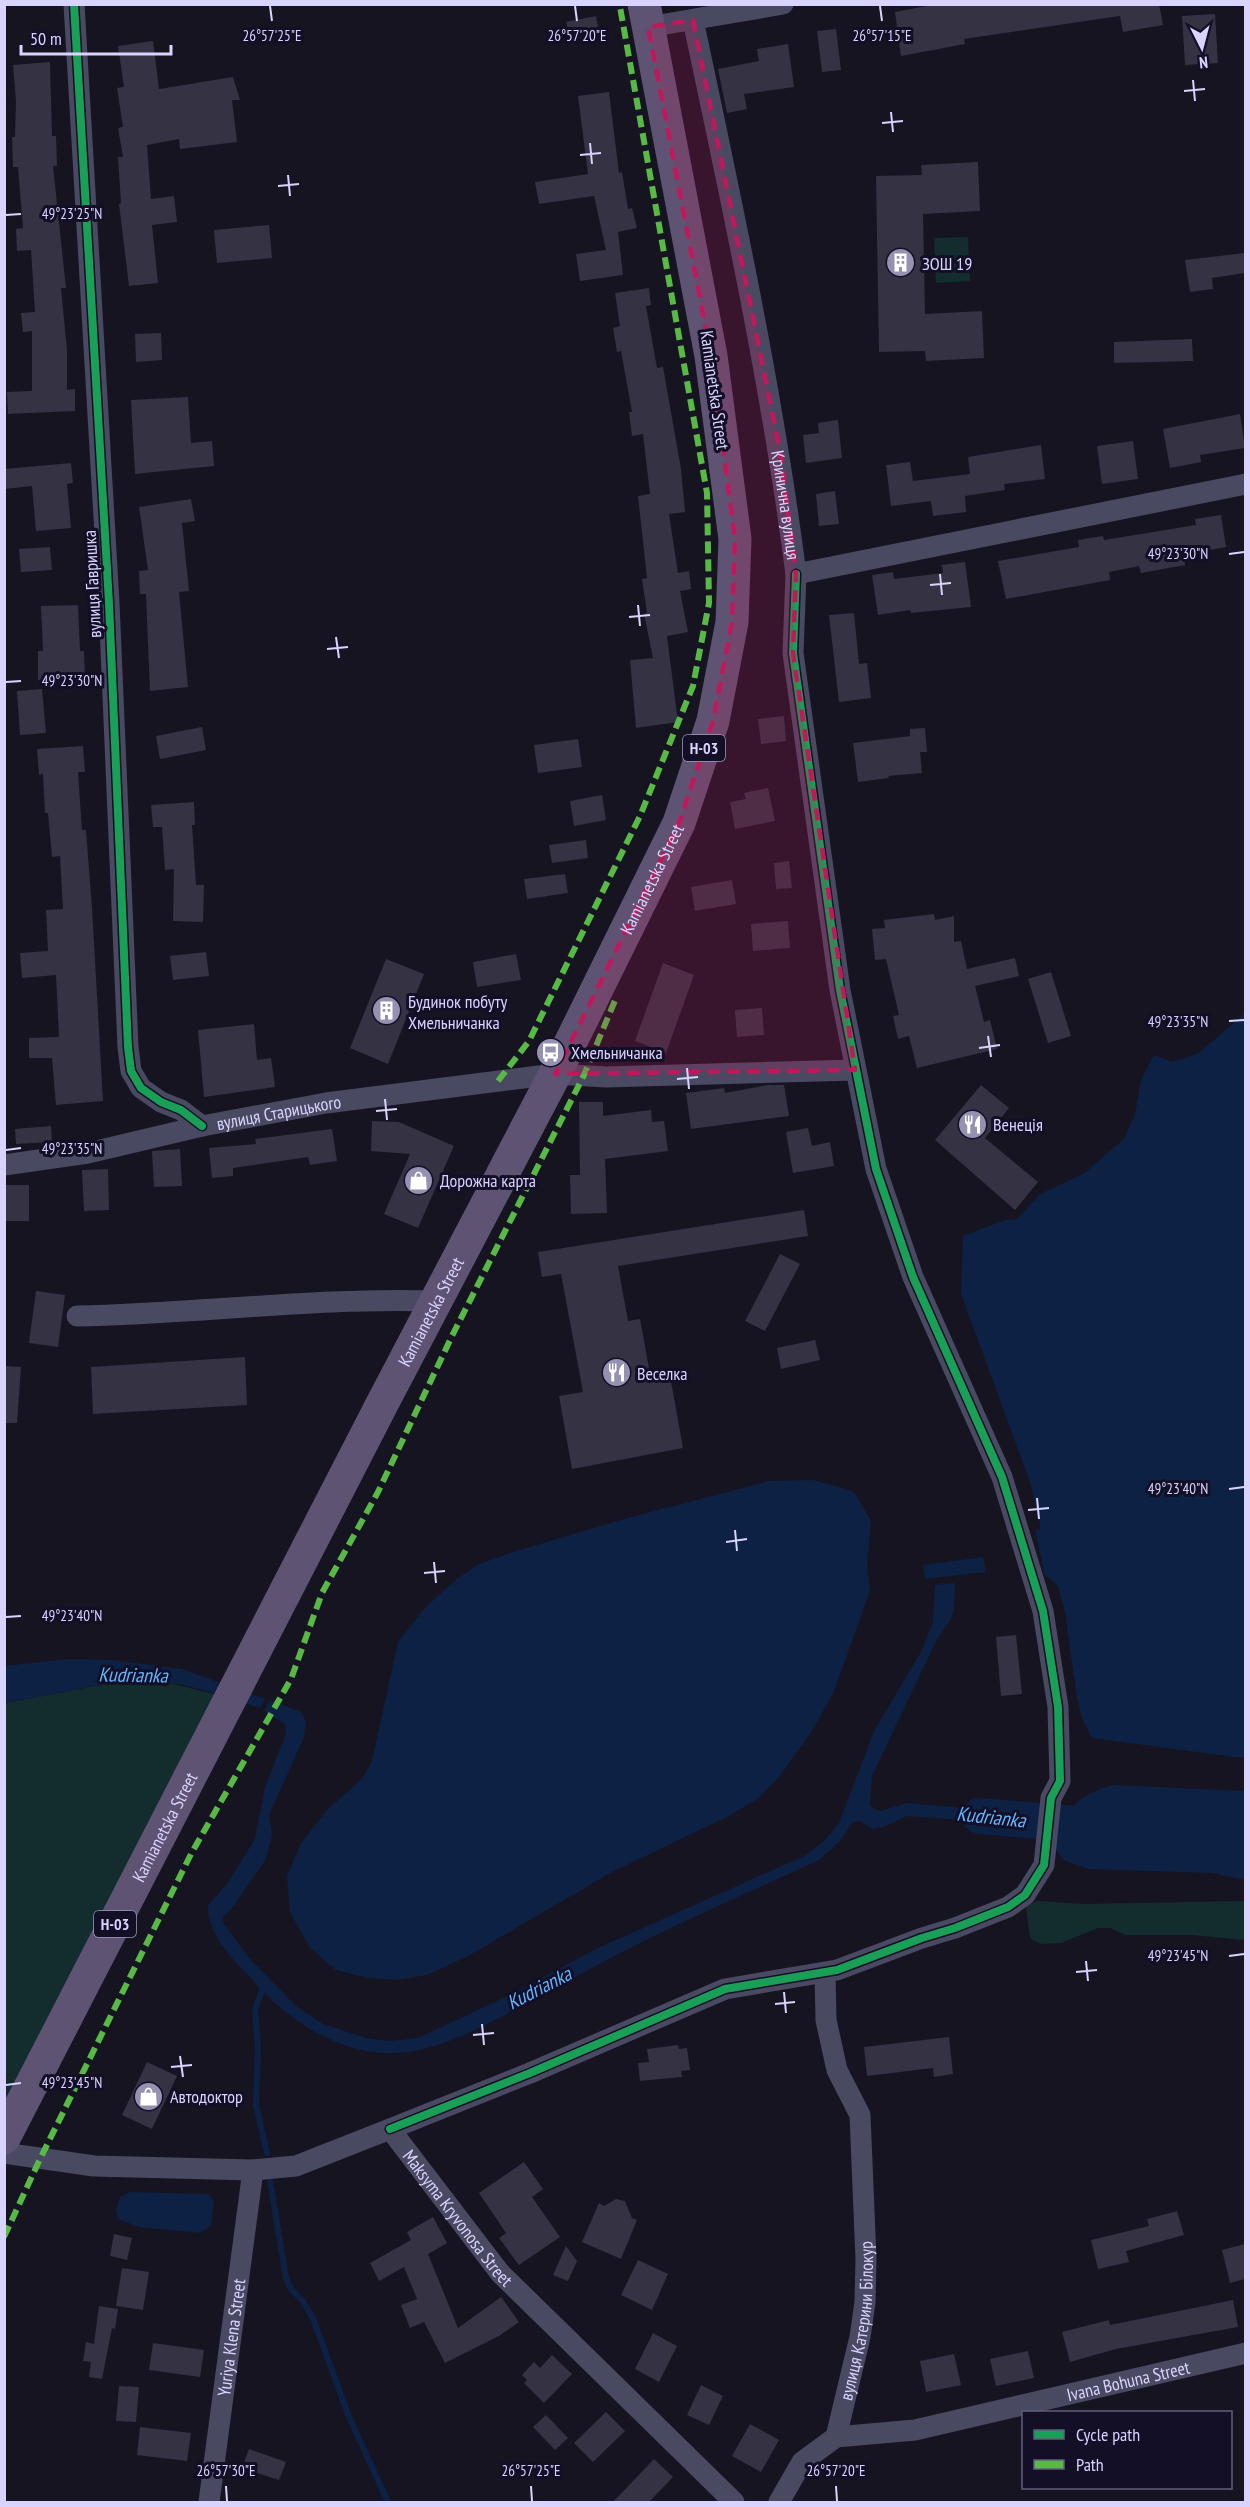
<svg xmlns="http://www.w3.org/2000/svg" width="1250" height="2507" viewBox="0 0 1250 2507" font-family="'PT Sans Narrow',sans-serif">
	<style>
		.green { fill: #132c2d }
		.water { fill: #0d2144 }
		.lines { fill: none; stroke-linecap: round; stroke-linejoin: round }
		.stream { stroke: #0d2144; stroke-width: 6 }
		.river { stroke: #0d2144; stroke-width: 36 }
		.building { fill: #343243 }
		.street { stroke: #4a4962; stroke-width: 21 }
		.primary { stroke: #5e5373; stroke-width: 33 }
		.quiet { stroke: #58b947; stroke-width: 6; stroke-dasharray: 12 6; stroke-linecap: butt }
		.cycleway-casing { stroke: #130f26; stroke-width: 11 }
		.cycleway { stroke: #1a9f57; stroke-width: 8 }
		.marked { fill: #c2185b; fill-opacity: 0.2; stroke: #c2185b; stroke-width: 4.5; stroke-dasharray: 12 8; stroke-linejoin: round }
		.ticks { fill: none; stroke: #d9d4ff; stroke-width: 2 }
		.labels { text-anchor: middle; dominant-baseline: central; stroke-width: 6; stroke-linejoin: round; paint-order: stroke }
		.shield { fill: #130f26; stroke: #9e99be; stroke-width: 1.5 }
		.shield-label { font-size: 16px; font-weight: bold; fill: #d9d4ff }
		.poi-label { font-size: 18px; fill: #d9d4ff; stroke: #130f26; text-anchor: start }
		.street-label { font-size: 18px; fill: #d9d4ff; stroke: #130f26 }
		.water-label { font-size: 20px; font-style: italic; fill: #62b6ff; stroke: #130f26 }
		.ticks-label { font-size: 15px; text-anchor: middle; fill: #d9d4ff; stroke: #130f26; stroke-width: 6; stroke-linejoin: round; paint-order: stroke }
	</style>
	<rect width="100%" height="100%" fill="#161421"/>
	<path class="green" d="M968,237L970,281L936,283L934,238Z
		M122,1681L135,1684L161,1681L222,1696L5,2114V1703Z
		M1037,1901L1083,1904L1245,1901V1940L1191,1935H1125L1111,1928H1098L1061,1943L1040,1944L1030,1938L1026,1906Z"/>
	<path class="water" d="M1245,1013L1246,1757H1234L1092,1738L1082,1719L1077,1699L1065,1612L1058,1586L1045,1575L1035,1530L1041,1529L1030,1482L961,1294L963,1236L1008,1219L1016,1220L1040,1194L1083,1174L1124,1139L1135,1114L1141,1080L1154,1055L1172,1062L1199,1053Z
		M813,1480L853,1491L871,1520L867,1566L870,1591L834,1691L814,1728L780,1776L759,1798L729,1816L612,1872L468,1956L427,1975L398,1980L369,1978L336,1970L310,1948L290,1912L287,1876L301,1843L328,1809L362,1779L372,1761L398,1642L424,1609L453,1582L477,1565L510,1553L624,1519L770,1481Z
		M983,1557L986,1572L925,1579L923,1565Z
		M955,1583L954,1608L951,1619L936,1641L872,1776L870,1805L874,1809L880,1811L908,1803L1029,1814L1028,1825L907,1816L886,1826L872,1829L860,1821L853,1822L840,1841L819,1860C764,1885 709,1910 654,1936C613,1956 574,1978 533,2000C489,2023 437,2055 385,2053C337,2051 291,2022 259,1987C238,1963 208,1940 208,1905L227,1884L255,1839L265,1787L286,1733L285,1724L264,1711L270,1700L301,1712L306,1721L304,1737L269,1815L272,1835L266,1859L232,1908L222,1918L224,1924L249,1958L296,2006L323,2024L366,2038L390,2041L418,2038L510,1995L596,1949L806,1855L825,1840L839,1823L874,1731L922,1650L933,1621L935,1585Z
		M68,1659L113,1660L182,1669L265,1699L260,1708C229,1698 197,1686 164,1682C150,1680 137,1684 122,1681L5,1703V1666Z
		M1113,1785L1245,1791V1880L1212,1873L1088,1869L1063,1860L1056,1849L1055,1838L1080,1842V1835L1052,1832L1053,1816L1065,1817C1074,1800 1095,1790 1113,1785Z
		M130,2192L208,2194L214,2202L211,2225L201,2233L139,2227L118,2219L116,2210L120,2197Z"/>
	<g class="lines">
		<path class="stream" d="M262,1990L255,2010L258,2047L256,2105L267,2153
			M270,2181L286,2278L291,2289L302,2300L313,2318L349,2417L388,2502"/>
		<path class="river" d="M980,1816L1086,1825"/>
	</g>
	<path class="building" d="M937,4H1159L1163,25L1123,32L1120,16L964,39L965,44L901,56L895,12Z
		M1215,14L1218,63L1185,65L1182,16Z
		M596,16L599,33L570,38L566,22Z
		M836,29L841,70L822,72L817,31Z
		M153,41L159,89L233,77L240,100H232L237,142L180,149L179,139L147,145L151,199L174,196L177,222L152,225L158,283L129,286L119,204L121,203L118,157H123L118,128L123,127L117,88L124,87L118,46Z
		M788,44L794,87L744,94L747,109L727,113L718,69L759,61L757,49Z
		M50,62L52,136H56L57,166H53L66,288H61L67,350V390L75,389V411L8,414L7,392L32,391V331L23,332L21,313L35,312L31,250L17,251L16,229L23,228L18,167H13L12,137H15L16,101L13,65Z
		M609,92L619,173L622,172L628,209L632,208L637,228L618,232L623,275L580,281L576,254L606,250L594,196L539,204L535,182L588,174L578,96Z
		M978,162L980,211L923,214L925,314L982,311L984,358L926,361L925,351L879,352L876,176L922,175L921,165Z
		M269,225L272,258L217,263L214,230Z
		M1245,253V273L1212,278L1213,289L1190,292L1185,260Z
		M649,288L651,305L646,306L657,368L663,367L681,469L685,512L669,514L678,573L689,571L691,589L680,591L688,632L667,636L678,722L636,728L630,660L653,658L644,614L647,613L642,579L647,578L638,496L650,494L643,434L632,436L629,412H632L621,351L617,352L613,328L620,326L615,293Z
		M161,333L162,360L136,362L135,334Z
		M1192,339L1193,361L1114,363V342Z
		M188,397L191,443L212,441L214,466L135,474L131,400Z
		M1240,414L1245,448L1200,455L1201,462L1170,468L1163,429Z
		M838,420L842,458L806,463L803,435L819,433L818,423Z
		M1133,441L1138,479L1102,484L1097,446Z
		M1041,445L1045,479L1004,484L1005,490L965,496L966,512L933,516L931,501L891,506L886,465L910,462L913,481L970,474L968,457Z
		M71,463L73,483L67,484L71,528L36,531L32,486L4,489V469Z
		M835,491L839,524L819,526L816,494Z
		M191,499L195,521L182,523L189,591L179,592L188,687L150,691L146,594H140L139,571L148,570L139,507Z
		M1221,515L1226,547L1184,555L1185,565L1141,573L1139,566L1109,572L1110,580L1006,599L998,561L1079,547L1078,540L1103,536L1104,540L1196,525L1195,519Z
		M50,547L52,570L21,572L19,549Z
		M965,562L971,607L911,613L910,610L878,615L872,575L893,572L894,579L943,573L942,565Z
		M78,605L80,651H84L85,679L38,680V651H43L41,606Z
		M854,613L859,664L867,663L871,698L839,702L829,615Z
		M42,689L46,733L20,735L17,691Z
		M784,716L786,741L761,744L758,719Z
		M202,727L206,750L160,759L156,736Z
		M925,728L927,752H920L922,773L888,776L889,778L858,782L853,743L910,736V729Z
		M578,739L582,767L538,773L534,745Z
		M83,746L85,772H78L82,830H86L92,908L103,1101L56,1105L52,1058H29V1038L59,1037L56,975L22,978L20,953L48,951L46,910L63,909L60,856L52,857L48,813H45L43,774L39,775L37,749Z
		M768,788L775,821L735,829L730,802L746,799L744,793Z
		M602,795L606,820L574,826L570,801Z
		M194,802L195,825H192L196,885H204L203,922L173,921L174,869L165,870L162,827H153L151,805Z
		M586,840L588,858L552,863L549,845Z
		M789,861L792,888L776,889L774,863Z
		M565,874L568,893L527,899L524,879Z
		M732,880L736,904L695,911L691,887Z
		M934,914L935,920L954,916V942L961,941L967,969L1015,958L1019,976L975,986L984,1022L990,1020L997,1049L917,1068L909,1036L898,1039L893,1016L899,1015L886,959L875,960L872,929L885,928L884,920Z
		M788,921L790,948L753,951L751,924Z
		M206,952L209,976L173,980L170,956Z
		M516,954L521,980L477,987L473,962Z
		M386,959L424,974L388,1064L350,1048Z
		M663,963L694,975L666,1053L635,1041Z
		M1051,972L1071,1036L1048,1043L1028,979Z
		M762,1008L764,1035L737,1037L735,1010Z
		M254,1024L257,1060L271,1058L275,1087L204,1097L198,1030Z
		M768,1085H784L789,1116L691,1129L686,1093L724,1088L725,1093Z
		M981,1085L1009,1108L985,1138L1038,1182L1015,1210L935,1140Z
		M579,1102H603V1116L651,1110L652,1122L664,1121L668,1151L605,1159L607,1213L571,1214L570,1175H580Z
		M372,1121L399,1122L454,1146L418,1228L384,1214L410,1154L371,1151Z
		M51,1126L52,1142L16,1144L15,1129Z
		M808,1128L812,1146L830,1142L834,1166L793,1173L786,1132Z
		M332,1129L337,1161L310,1165L308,1157L233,1168V1176L212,1178L209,1148L256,1144L255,1139Z
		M180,1149L182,1186L154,1187L152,1151Z
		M108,1169L109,1210L84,1211L82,1170Z
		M5,1185H29V1221H5Z
		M804,1210L808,1236L618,1266L628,1321L640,1319L651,1379L670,1376L683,1448L572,1469L559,1396L583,1392L561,1274L542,1277L538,1252Z
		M780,1254L800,1264L765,1331L745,1321Z
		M36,1291L65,1295L58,1347L29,1343Z
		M815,1340L820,1360L781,1369L777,1348Z
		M245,1357L247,1405L93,1414L91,1367Z
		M4,1366L21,1367L17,1423H4Z
		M1016,1635L1022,1694L1001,1696L996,1637Z
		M949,2037L953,2074L934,2077L933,2068L867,2076L864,2047Z
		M678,2045L679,2049L687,2048L690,2070L681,2071L682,2077L640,2081L638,2063L649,2062L647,2049Z
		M147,2062L177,2076L152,2129L122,2115Z
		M524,2162L543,2189L532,2197L560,2237L519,2265L499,2238L506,2233L479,2193Z
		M616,2199L625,2201L632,2218L637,2220L621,2259L582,2242L599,2203L604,2206Z
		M1177,2211L1184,2235L1126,2251L1129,2262L1098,2269L1091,2240L1149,2226L1147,2219Z
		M433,2217L447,2243L428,2254L458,2328L501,2297L519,2322L499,2336L445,2363L424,2322L410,2328L401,2305L417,2299L404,2267L379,2281L370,2263L411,2240L407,2232Z
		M114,2234L132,2238L127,2260L110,2256Z
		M1245,2244V2279L1230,2283L1222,2250Z
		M566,2246L577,2261L568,2281L553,2275Z
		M638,2260L668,2274L652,2310L621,2295Z
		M122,2268L149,2272L143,2310L116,2306Z
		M1233,2300L1238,2327L1116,2349L1070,2362L1062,2332L1109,2320L1110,2325Z
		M99,2306L118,2309L115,2329L112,2328L102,2379L89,2377L91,2362L83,2361L86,2342L94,2344Z
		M653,2333L677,2346L659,2382L635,2369Z
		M153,2343L204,2350L200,2377L149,2370Z
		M1028,2351L1034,2378L996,2386L990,2359Z
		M954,2354L961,2385L926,2392L920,2361Z
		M552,2355L572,2374L544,2403L524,2383L527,2380L522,2375L534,2362L540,2368Z
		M701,2385L723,2396L709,2425L687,2415Z
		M119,2386L139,2387L136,2422L116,2421Z
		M606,2412L625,2431L593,2462L574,2443Z
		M546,2415L568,2438L555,2450L533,2427Z
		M750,2424L779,2440L761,2472L732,2456Z
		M140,2427L191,2433L187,2461L137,2455Z
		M249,2449L286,2462L279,2480L242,2468Z
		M654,2459L673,2477L649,2502H613Z"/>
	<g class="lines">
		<g class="street">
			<path d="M74,4L109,603L128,1047L131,1071L141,1088L161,1102L181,1110L202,1126"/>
			<path id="s1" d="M693,20C732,204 772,387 796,574L1246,484"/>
			<path d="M648,27L783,4"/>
			<path id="s2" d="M4,1165L88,1153L202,1126L326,1103L555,1074L606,1077L855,1070"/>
			<path d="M77,1316C197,1314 316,1297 436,1301"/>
			<path d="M390,2129L530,2073L725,1989L837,1970L922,1938L955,1928L1008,1907L1025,1895L1044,1865L1051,1798L1060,1781L1058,1707L1043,1611L1002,1477L913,1277L876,1169L840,990L793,653L796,574"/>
			<path id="s3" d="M4,2153L94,2166L253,2170L296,2166L390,2129L500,2273L734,2502"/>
			<path id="s4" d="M836,2437L915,2430L1246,2353"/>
			<path id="s5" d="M209,2502L253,2170"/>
			<path id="s6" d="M779,2502L802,2462L836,2437L860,2337L865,2302L866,2259L860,2115L837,2070L826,2020L825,1973"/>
		</g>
		<path class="primary" id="s7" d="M4,2138L382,1404L555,1074L679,823L713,721L732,622L735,539L711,356L644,4"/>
		<path class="quiet" d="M498,1081L529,1041L640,816L693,686L709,603L707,493L620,7
			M4,2237L40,2159L191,1854L291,1679L322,1593L378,1492L452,1336L584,1075L616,998"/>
		<defs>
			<path id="cycleway" d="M74,4L109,603L128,1047L131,1071L141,1088L161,1102L181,1110L202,1126
				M390,2129L530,2073L725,1989L837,1970L922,1938L955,1928L1008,1907L1025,1895L1044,1865L1051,1798L1060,1781L1058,1707L1043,1611L1002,1477L913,1277L876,1169L840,990L793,653L796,574"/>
		</defs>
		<use href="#cycleway" class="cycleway-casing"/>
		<use href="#cycleway" class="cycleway"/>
	</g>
	<path class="marked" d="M693,20L781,456L796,574L793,653L855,1070L555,1074L679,823L713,721L732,622L735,539L711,356L648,27Z"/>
	<path class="ticks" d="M270,6L272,21M575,6L577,21M880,6L882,21M1193,80L1195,101M1184,91L1205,89M891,112L893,132M882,123L903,121M590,143L592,164M580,155L601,153M288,175L290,196M278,186L299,184M6,215L21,214M1229,554L1244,552M940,574L942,595M930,585L951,583M638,605L640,626M629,617L650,615M336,637L339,658M327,649L348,647M6,682L21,681M1229,1021L1244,1020M988,1036L991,1057M979,1048L1000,1045M687,1068L689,1089M677,1079L698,1077M385,1099L387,1120M376,1111L397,1109M6,1150L21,1148M1229,1489L1244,1487M1037,1498L1039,1519M1028,1510L1049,1508M735,1530L737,1551M726,1542L747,1539M434,1562L436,1583M424,1573L445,1571M6,1617L21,1616M1229,1956L1244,1954M1086,1961L1088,1981M1076,1972L1097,1970M784,1992L786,2013M775,2004L795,2002M482,2024L484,2045M473,2035L494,2033M180,2056L183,2077M171,2067L192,2065M6,2085L21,2083M226,2486L227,2501M531,2486L532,2501M836,2486L837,2501"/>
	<defs>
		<symbol id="building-disc" viewBox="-11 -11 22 22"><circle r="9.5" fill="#9591b1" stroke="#130f26"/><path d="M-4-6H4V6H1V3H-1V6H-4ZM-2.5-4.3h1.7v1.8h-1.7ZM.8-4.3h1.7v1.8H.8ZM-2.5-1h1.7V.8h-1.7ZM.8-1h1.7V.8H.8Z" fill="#fff"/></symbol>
		<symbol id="bus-disc" viewBox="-11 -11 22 22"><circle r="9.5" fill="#9591b1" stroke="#130f26"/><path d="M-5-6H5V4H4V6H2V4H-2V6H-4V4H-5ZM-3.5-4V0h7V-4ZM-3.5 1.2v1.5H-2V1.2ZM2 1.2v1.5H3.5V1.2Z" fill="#fff"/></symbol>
		<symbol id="restaurant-disc" viewBox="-11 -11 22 22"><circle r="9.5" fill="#9591b1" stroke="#130f26"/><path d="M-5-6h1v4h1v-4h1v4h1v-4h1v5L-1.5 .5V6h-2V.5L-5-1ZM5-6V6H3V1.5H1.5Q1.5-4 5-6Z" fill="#fff"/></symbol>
		<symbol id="shop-disc" viewBox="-11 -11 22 22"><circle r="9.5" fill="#9591b1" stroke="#130f26"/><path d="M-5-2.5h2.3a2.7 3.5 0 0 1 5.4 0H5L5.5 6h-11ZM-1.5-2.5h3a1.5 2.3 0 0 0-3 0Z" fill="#fff"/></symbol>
	</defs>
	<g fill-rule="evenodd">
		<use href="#building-disc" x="884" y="246" width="33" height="33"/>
		<use href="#building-disc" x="370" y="994" width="33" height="33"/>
		<use href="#bus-disc" x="534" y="1036" width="33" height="33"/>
		<use href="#restaurant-disc" x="956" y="1108" width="33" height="33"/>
		<use href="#shop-disc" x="402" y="1164" width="33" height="33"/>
		<use href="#restaurant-disc" x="600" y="1356" width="33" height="33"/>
		<use href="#shop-disc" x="132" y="2080" width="33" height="33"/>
	</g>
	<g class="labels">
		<g class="shield">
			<rect x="683" y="735" width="42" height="26" rx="4.5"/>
			<rect x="94" y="1911" width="42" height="26" rx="4.5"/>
		</g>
		<g class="shield-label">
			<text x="704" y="748">Н-03</text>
			<text x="115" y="1924">Н-03</text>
		</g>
		<g class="poi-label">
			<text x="922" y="263">ЗОШ 19</text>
			<text x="408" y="1001">Будинок побуту<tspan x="408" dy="21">Хмельничанка</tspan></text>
			<text x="571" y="1052">Хмельничанка</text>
			<text x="993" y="1124">Венеція</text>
			<text x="440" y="1180">Дорожна карта</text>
			<text x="637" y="1373">Веселка</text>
			<text x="170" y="2096">Автодоктор</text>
		</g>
		<g class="street-label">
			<text transform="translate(715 390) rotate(82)">Kamianetska Street</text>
			<text stroke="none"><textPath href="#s1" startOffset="494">Кринична вулиця</textPath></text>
			<text transform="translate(92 584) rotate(-93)">вулиця Гавришка</text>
			<text stroke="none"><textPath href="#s7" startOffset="1416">Kamianetska Street</textPath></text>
			<text stroke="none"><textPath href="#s2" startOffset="280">вулиця Старицького</textPath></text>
			<text stroke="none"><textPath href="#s7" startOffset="930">Kamianetska Street</textPath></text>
			<text stroke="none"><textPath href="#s7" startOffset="350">Kamianetska Street</textPath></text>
			<text stroke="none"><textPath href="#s3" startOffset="506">Maksyma Kryvonosa Street</textPath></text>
			<text stroke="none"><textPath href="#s6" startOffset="207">вулиця Катерини Білокур</textPath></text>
			<text stroke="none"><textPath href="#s5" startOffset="166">Yuriya Klena Street</textPath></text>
			<text stroke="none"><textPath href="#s4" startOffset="298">Ivana Bohuna Street</textPath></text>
		</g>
		<g class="water-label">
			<text transform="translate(133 1675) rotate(1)">Kudrianka</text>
			<text transform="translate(991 1817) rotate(6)">Kudrianka</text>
			<text transform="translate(539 1988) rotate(-27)">Kudrianka</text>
		</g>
	</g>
	<g class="ticks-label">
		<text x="272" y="41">26°57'25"E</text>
		<text x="577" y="41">26°57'20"E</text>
		<text x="882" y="41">26°57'15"E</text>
		<text x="72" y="219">49°23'25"N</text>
		<text x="1178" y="559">49°23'30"N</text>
		<text x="72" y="686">49°23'30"N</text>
		<text x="1178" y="1027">49°23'35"N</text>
		<text x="72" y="1154">49°23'35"N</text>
		<text x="1178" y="1494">49°23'40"N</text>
		<text x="72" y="1621">49°23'40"N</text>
		<text x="1178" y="1961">49°23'45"N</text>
		<text x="72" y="2088">49°23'45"N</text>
		<text x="226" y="2476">26°57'30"E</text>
		<text x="531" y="2476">26°57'25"E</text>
		<text x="836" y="2476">26°57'20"E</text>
	</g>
	<rect width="1250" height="2507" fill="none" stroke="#d9d4ff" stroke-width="12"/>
	<rect x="1022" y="2411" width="210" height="78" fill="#130f26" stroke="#625e7d" stroke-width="1.5"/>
	<rect x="1034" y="2430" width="30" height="9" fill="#1a9f57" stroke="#625e7d" stroke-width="1.5"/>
	<text x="1076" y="2441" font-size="18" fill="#d9d4ff">Cycle path</text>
	<rect x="1034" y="2460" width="30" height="9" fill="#58b947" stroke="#625e7d" stroke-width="1.5"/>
	<text x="1076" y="2471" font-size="18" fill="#d9d4ff">Path</text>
	<g transform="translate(1202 48) rotate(174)" stroke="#130f26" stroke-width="4.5" paint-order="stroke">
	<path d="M0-4.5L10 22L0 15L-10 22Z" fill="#d9d4ff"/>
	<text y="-9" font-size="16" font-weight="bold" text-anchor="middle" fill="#d9d4ff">N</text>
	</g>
	<path d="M21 45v9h150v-9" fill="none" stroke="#d9d4ff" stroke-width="3"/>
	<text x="30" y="45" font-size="18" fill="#d9d4ff" stroke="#130f26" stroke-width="4.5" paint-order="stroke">50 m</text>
</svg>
